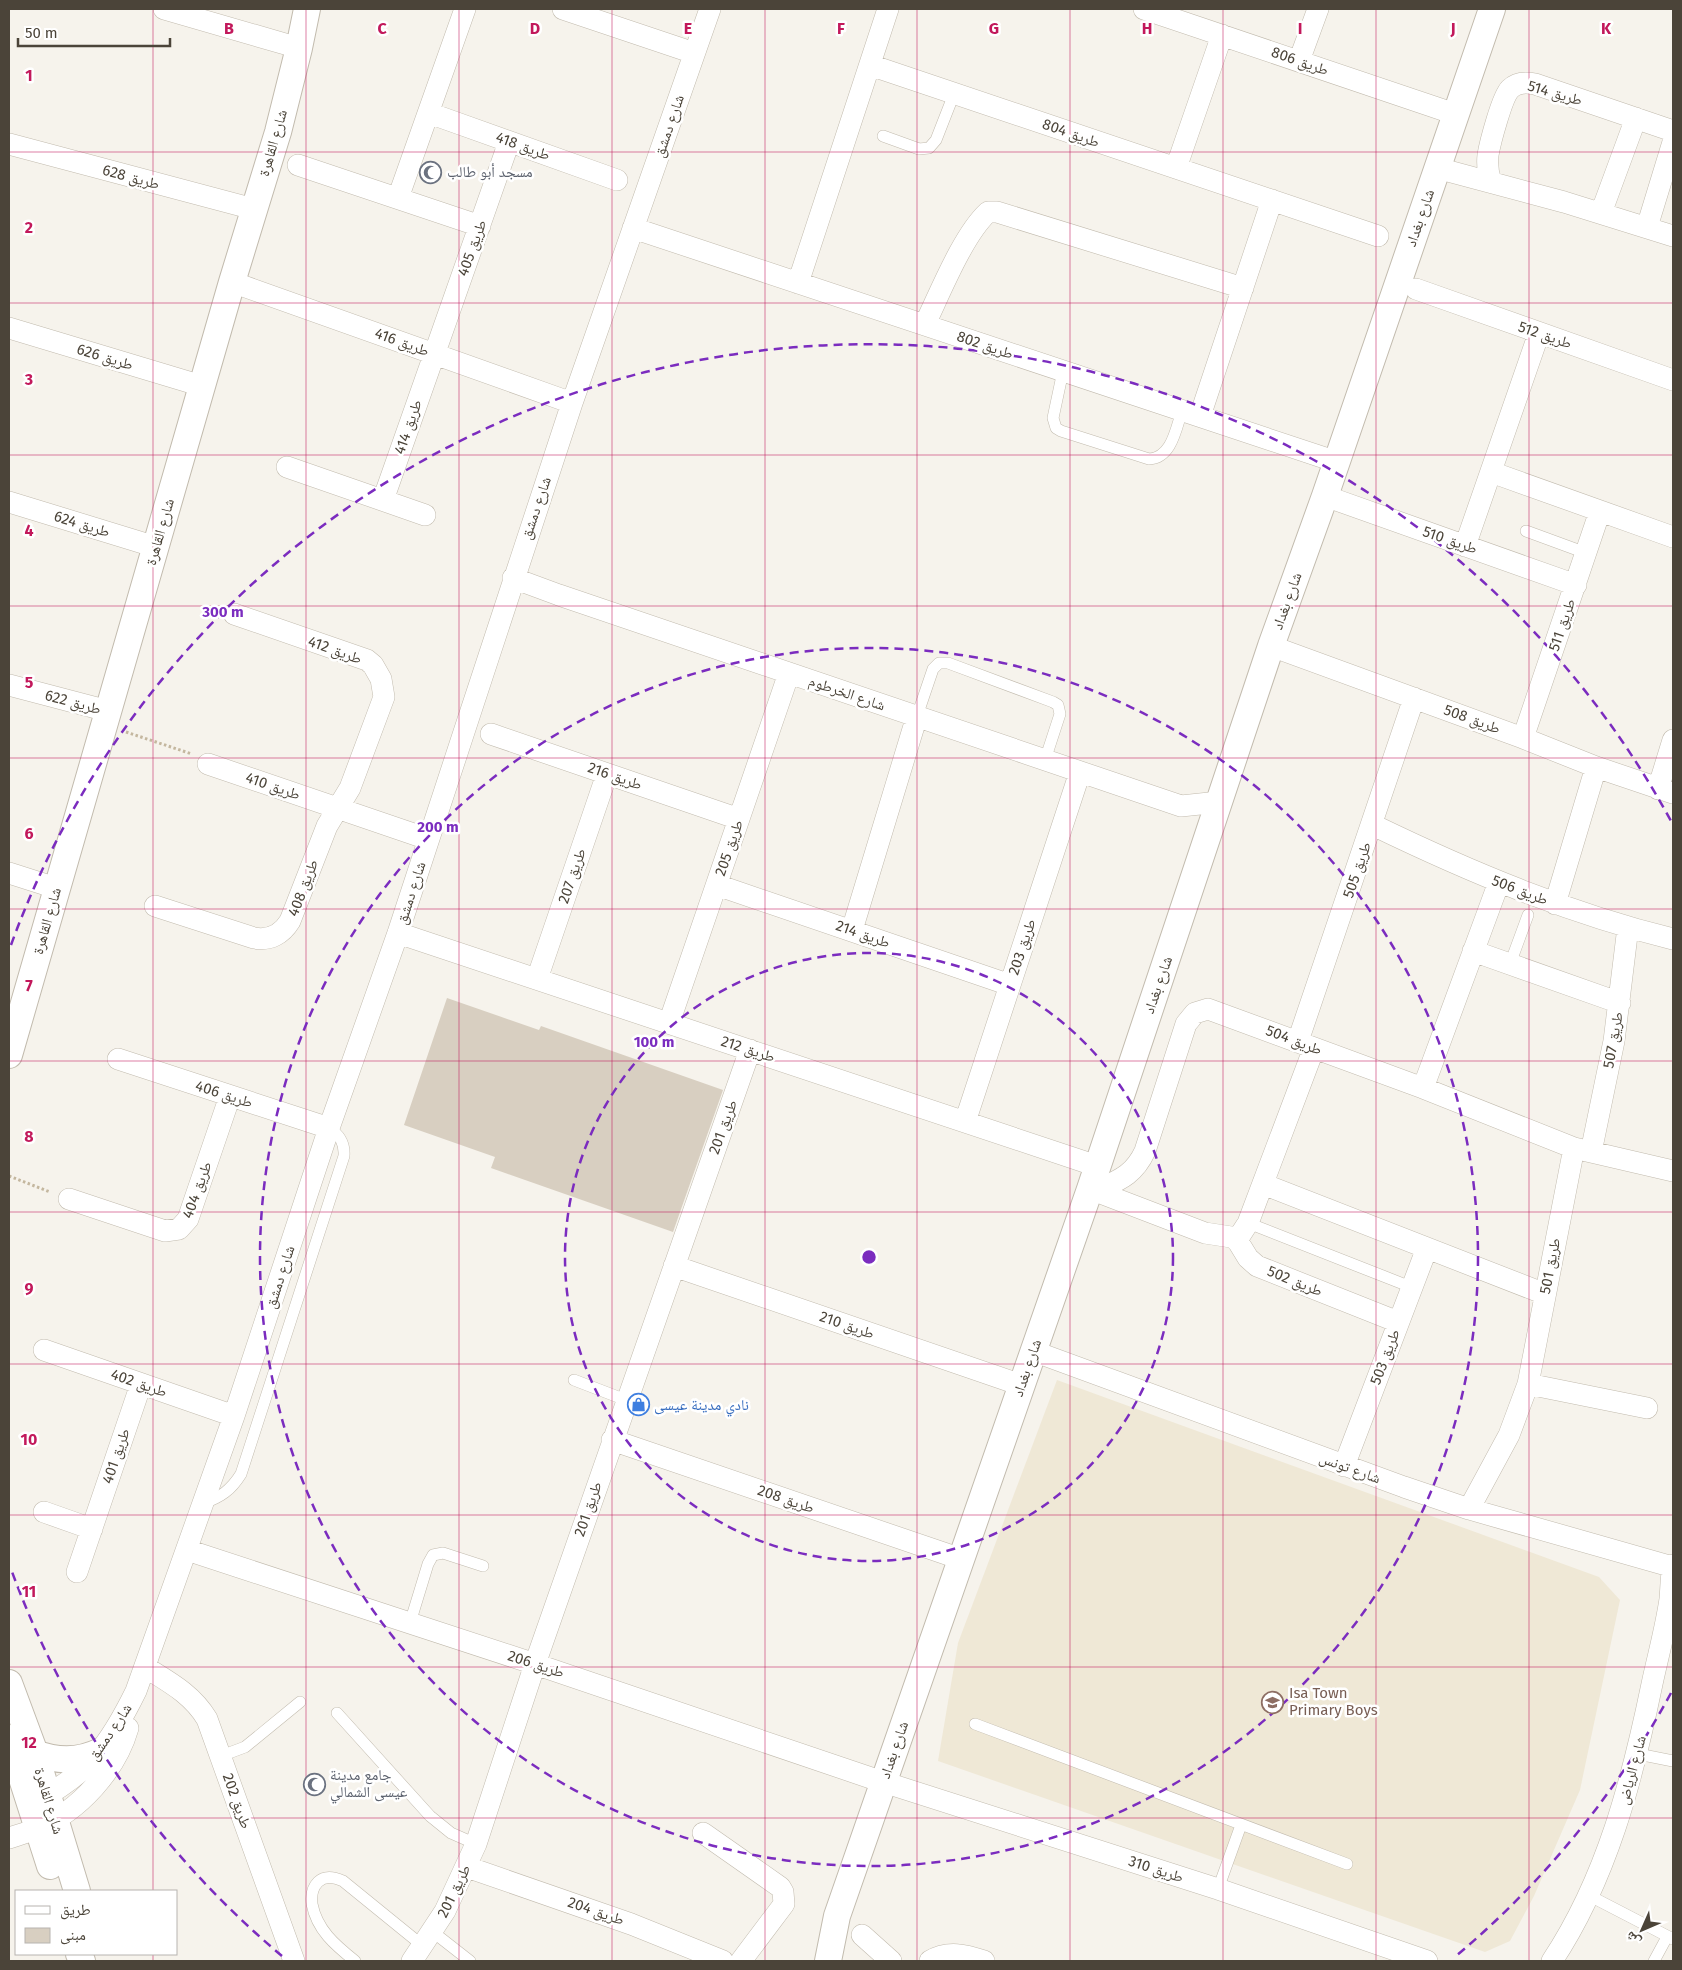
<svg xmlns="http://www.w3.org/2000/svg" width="1682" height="1970" viewBox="0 0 1682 1970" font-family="'Fira Sans','Noto Naskh Arabic',sans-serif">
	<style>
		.education { fill: #efe8d6 }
		.building { fill: #d8cfc1 }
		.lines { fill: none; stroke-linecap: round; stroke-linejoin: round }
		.service-casing { stroke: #c2bbae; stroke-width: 12 }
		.minor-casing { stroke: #c2bbae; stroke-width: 22 }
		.tertiary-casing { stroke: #c2bbae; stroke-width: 28 }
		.path { stroke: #c4b79f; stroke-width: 3; stroke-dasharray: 2.5 2.5; stroke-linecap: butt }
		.service { stroke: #fff; stroke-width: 11 }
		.minor { stroke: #fff; stroke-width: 21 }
		.tertiary { stroke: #fff; stroke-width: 26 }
		.grid { fill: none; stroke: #c2185b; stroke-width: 1; stroke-opacity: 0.55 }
		.ring { fill: none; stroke: #7b2cbf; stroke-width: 2.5; stroke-dasharray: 9 6 }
		.labels { text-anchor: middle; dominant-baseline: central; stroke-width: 5; stroke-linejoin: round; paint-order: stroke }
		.street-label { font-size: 15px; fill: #4b4439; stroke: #fff }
		.worship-label { font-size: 15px; fill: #5b616d; stroke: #fff; text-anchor: start }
		.shop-label { font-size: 15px; fill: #366cbe; stroke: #fff; text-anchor: start }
		.education-label { font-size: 15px; fill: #785e54; stroke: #fff; text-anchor: start }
		.grid-label { font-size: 16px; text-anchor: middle; font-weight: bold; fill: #c2185b; stroke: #fff; stroke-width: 5; stroke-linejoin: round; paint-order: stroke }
		.centre { fill: #7b2cbf; stroke: #fff; stroke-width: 2.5 }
		.ring-label { font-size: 15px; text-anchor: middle; font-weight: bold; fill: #7b2cbf; stroke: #fff; stroke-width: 5; stroke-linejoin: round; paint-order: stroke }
	</style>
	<rect width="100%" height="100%" fill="#f6f3ec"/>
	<path class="education" d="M1057,1380L1599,1577L1620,1600L1580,1790L1534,1896L1510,1941L1485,1952L938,1761L958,1643Z"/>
	<path class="building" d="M447,998L539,1030L541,1026L723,1090L673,1232L491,1168L495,1157L404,1125Z"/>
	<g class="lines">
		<defs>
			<path id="service" d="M883,136L919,149L929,148L936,140L954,94
				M1063,371L1053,418L1056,428L1061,431L1149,459C1172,458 1176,428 1182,411
				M1526,531L1586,553
				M917,716L933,669L939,663H948L1053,702L1058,705L1060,714L1045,760
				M1510,964L1528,915
				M1248,1223L1411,1287
				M574,1380L626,1400
				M204,1503C221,1497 231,1490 241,1474L344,1156C345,1143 340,1135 329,1128
				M410,1623L428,1564L433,1555L443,1553L483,1566
				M337,1713L430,1816L451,1833L476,1844
				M975,1724L1347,1864
				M1638,1754L1673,1761
				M221,1756L245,1747L300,1702
				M1218,1889L1241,1825
				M1588,1895L1673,1939
				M433,1932L470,1961
				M355,1961C335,1945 317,1930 312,1904C311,1896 312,1888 318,1882C325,1875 334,1877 343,1881L423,1946
				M1654,1961L1667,1937"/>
			<path id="minor" d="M164,9L299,48
				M563,9L694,53
				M1144,9L1455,114
				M1299,61L1318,9
				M870,65L1378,236
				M429,113L617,180
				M9,144L254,209
				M298,165L480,226
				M1176,168L1222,35
				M1437,168L1564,202L1673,236
				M1491,182C1488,173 1487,164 1488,155C1490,143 1502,97 1510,89C1517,82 1526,82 1535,84L1673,131
				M398,198L465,9
				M1601,213L1636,118
				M1647,227L1673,142
				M633,228L1337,462
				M232,282L572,403
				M798,283L888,9
				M1416,289L1673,380
				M925,324C940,293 963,235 988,212H997L1243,288
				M9,328L202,386
				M1200,416L1272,200
				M287,467L425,515
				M1491,472L1673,537
				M1325,496L1576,585
				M383,500L509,142
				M9,502L156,547
				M1465,546L1539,333
				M513,578L559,595L1181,806L1219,802
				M1271,646L1523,738L1596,767L1673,793
				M9,685L108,711
				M491,734L739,819
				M1523,738L1600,511
				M208,764L428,839
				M1658,789L1673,740
				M1373,825C1470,872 1568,913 1673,939
				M9,873L56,888
				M717,885L1010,985
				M1555,904L1596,767
				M155,906L254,938C270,941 282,934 290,921L327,826L350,788L384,697L381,679L373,665L367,660L234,614
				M852,930L917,716
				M398,933L1097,1166
				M1473,951L1620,1003
				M537,979L607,774
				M669,1023L789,673
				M1298,1041L1414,698
				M118,1059L329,1128
				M1423,1088L1499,882
				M965,1122L1080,772
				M1591,1152L1614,1041L1628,927
				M1263,1184L1545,1294
				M1090,1189L1205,1233L1231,1237L1237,1240L1248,1258L1257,1266L1398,1322
				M1096,1191C1119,1180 1134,1175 1145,1151L1186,1024L1195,1013L1208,1009L1423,1088L1574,1148L1673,1171
				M69,1199L165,1231L179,1229L188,1219L230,1096
				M1237,1240L1248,1223L1314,1048
				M674,1266L1021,1385
				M44,1350L234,1416
				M1033,1351L1404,1487L1469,1509L1673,1567
				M1528,1384L1647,1408
				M612,1440L961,1559
				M1344,1466L1427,1248
				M1469,1509L1509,1435L1528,1384L1574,1148
				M44,1512L92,1529
				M187,1550L535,1664L871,1778L1218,1889L1427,1961
				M77,1572L141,1384
				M145,1667C169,1682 192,1694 207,1719L294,1961
				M34,1802C88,1775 110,1744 136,1691L234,1416L329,1128L398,933L572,403L710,9
				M703,1833L780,1887L783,1892L784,1904L741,1961
				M9,1838C18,1835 29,1832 38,1828C79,1811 116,1770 128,1728
				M467,1867L631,1924L723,1961
				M862,1935L891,1961
				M412,1961L445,1911L476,1844L535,1664L750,1050
				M930,1961C948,1950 966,1955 984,1961
				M1552,1961C1607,1878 1632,1781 1652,1684C1658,1656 1666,1627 1670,1599C1671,1587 1671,1576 1673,1565"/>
			<path id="tertiary" d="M9,1055L232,282L278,132L299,48L307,9
				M9,1683L35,1753L77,1891
				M9,1738L50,1866
				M35,1753C58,1762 79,1762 101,1751
				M79,1954L82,1961
				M828,1961L837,1916L1090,1189L1271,646L1325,496L1492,9"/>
		</defs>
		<use href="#service" class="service-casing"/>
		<use href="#minor" class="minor-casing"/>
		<use href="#tertiary" class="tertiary-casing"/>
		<path class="path" d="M126,732L192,754
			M9,1176L50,1192"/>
		<use href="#service" class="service"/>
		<use href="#minor" class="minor"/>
		<use href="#tertiary" class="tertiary"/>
	</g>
	<path class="grid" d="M153,9V1891M306,9V1961M459,9V1961M612,9V1961M765,9V1961M917,9V1961M1070,9V1961M1223,9V1961M1376,9V1961M1529,9V1961M9,152H1673M9,303H1673M9,455H1673M9,606H1673M9,758H1673M9,909H1673M9,1061H1673M9,1212H1673M9,1364H1673M9,1515H1673M9,1667H1673M9,1818H1673M153,1954V1961"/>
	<g class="ring">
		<circle cx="869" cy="1257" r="304"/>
		<circle cx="869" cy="1257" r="609"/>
		<path d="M1671 1693A913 913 0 0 1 1456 1956M282 1956A913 913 0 0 1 11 1569M11 945A913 913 0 0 1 1671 821"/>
	</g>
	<defs>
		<symbol id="mosque-ring" viewBox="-11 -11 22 22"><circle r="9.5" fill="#fff" stroke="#6b7280" stroke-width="1.5"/><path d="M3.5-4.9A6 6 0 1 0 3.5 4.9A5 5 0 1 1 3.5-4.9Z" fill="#6b7280"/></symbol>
		<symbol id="shop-ring" viewBox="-11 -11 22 22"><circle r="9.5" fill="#fff" stroke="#3f7fe0" stroke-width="1.5"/><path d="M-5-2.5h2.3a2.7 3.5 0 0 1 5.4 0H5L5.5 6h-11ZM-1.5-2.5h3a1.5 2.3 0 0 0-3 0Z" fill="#3f7fe0"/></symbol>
		<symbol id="school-ring" viewBox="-11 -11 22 22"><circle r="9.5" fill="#fff" stroke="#8d6e63" stroke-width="1.5"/><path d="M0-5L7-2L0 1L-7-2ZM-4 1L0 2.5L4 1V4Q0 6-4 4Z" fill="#8d6e63"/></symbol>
	</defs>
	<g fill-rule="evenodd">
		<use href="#mosque-ring" x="418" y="160" width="25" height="25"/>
		<use href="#shop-ring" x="626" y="1392" width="25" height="25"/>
		<use href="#school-ring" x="1260" y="1690" width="25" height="25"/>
		<use href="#mosque-ring" x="302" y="1772" width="25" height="25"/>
	</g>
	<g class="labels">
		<g class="street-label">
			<text transform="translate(1300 61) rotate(19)">طريق 806</text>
			<text transform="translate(1555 93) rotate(16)">طريق 514</text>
			<text transform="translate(669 126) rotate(-71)">شارع دمشق</text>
			<text transform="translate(1071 133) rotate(19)">طريق 804</text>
			<text transform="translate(273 143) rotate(-74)">شارع القاهرة</text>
			<text transform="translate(523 146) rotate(20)">طريق 418</text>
			<text transform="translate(131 177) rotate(15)">طريق 628</text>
			<text transform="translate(1420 218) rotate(-71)">شارع بغداد</text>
			<text transform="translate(472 248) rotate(-70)">طريق 405</text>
			<text transform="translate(1545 335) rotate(19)">طريق 512</text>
			<text transform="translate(402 342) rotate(20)">طريق 416</text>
			<text transform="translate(985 345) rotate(19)">طريق 802</text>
			<text transform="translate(105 357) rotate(17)">طريق 626</text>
			<text transform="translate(408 427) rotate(-71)">طريق 414</text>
			<text transform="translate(536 508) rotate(-71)">شارع دمشق</text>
			<text transform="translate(82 524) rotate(17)">طريق 624</text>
			<text transform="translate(160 532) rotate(-74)">شارع القاهرة</text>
			<text transform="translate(1450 540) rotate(19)">طريق 510</text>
			<text transform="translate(1287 601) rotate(-70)">شارع بغداد</text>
			<text transform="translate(1562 625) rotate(-71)">طريق 511</text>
			<text transform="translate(335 650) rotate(20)">طريق 412</text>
			<text transform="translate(847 693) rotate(19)">شارع الخرطوم</text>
			<text transform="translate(73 702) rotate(15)">طريق 622</text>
			<text transform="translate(1472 719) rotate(20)">طريق 508</text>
			<text transform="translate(615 776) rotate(19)">طريق 216</text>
			<text transform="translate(273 786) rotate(19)">طريق 410</text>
			<text transform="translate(729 848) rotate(-71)">طريق 205</text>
			<text transform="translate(1357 870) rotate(-71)">طريق 505</text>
			<text transform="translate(572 876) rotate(-71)">طريق 207</text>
			<text transform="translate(303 888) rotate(-69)">طريق 408</text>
			<text transform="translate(1520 890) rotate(21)">طريق 506</text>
			<text transform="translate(411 893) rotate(-72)">شارع دمشق</text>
			<text transform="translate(47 921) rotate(-74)">شارع القاهرة</text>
			<text transform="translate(863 934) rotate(19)">طريق 214</text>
			<text transform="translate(1022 947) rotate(-72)">طريق 203</text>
			<text transform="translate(1158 985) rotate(-71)">شارع بغداد</text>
			<text transform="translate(1294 1040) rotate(21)">طريق 504</text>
			<text transform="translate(1613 1040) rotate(-80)">طريق 507</text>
			<text transform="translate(748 1049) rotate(18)">طريق 212</text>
			<text transform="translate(224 1094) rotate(18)">طريق 406</text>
			<text transform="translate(723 1127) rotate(-70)">طريق 201</text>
			<text transform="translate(197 1190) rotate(-70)">طريق 404</text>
			<text transform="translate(1550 1266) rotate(-79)">طريق 501</text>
			<text transform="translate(280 1277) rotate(-72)">شارع دمشق</text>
			<text transform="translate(1295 1281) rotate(22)">طريق 502</text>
			<text transform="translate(847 1325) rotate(19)">طريق 210</text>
			<text transform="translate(1385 1357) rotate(-69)">طريق 503</text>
			<text transform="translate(1027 1368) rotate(-71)">شارع بغداد</text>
			<text transform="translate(139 1383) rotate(19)">طريق 402</text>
			<text transform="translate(116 1456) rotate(-71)">طريق 401</text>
			<text transform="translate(1350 1468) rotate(20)">شارع تونس</text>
			<text transform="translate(786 1499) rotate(19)">طريق 208</text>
			<text transform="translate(588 1509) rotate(-71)">طريق 201</text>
			<text transform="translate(536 1664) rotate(18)">طريق 206</text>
			<text transform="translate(110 1732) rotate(-56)">شارع دمشق</text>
			<text transform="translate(894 1750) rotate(-71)">شارع بغداد</text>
			<text transform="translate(1632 1770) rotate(-75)">شارع الرياض</text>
			<text transform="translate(49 1801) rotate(73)">شارع القاهرة</text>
			<text transform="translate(237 1801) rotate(70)">طريق 202</text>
			<text transform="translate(1156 1869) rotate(18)">طريق 310</text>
			<text transform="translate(454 1891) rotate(-64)">طريق 201</text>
			<text transform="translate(596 1911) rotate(19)">طريق 204</text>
		</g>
		<g class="worship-label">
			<text x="447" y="172">مسجد أبو طالب</text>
			<text x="330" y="1775">جامع مدينة<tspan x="330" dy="17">عيسى الشمالي</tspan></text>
		</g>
		<g class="shop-label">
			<text x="654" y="1405">نادي مدينة عيسى</text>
		</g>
		<g class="education-label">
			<text x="1289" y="1693">Isa Town<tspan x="1289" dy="17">Primary Boys</tspan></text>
		</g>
	</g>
	<g class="grid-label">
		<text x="229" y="34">B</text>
		<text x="382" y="34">C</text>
		<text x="535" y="34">D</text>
		<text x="688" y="34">E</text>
		<text x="841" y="34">F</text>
		<text x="994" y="34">G</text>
		<text x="1147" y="34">H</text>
		<text x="1300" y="34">I</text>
		<text x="1453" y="34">J</text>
		<text x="1606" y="34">K</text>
		<text x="29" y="81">1</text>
		<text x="29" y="233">2</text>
		<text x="29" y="385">3</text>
		<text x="29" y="536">4</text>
		<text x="29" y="688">5</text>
		<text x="29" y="839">6</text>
		<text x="29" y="991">7</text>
		<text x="29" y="1142">8</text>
		<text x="29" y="1294">9</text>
		<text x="29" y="1445">10</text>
		<text x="29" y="1597">11</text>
		<text x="29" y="1748">12</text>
	</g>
	<circle cx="869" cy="1257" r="8" class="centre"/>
	<g class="ring-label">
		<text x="223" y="617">300 m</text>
		<text x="438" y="832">200 m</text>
		<text x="654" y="1047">100 m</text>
	</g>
	<rect width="1682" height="1970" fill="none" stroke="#4b4439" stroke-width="20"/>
	<rect x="15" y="1890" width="162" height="65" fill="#ffffff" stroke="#b7b4b0"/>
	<rect x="25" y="1906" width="25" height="8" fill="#ffffff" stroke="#b7b4b0"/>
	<text x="60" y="1915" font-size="15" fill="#4b4439">طريق</text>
	<rect x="25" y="1928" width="25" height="15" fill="#d8cfc1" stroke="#b7b4b0"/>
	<text x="60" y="1940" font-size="15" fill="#4b4439">مبنى</text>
	<g transform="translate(1642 1930) rotate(225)" stroke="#ffffff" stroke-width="4" paint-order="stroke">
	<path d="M0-4L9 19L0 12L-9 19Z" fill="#4b4439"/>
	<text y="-8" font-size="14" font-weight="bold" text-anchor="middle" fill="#4b4439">ش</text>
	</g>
	<path d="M18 38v8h152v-8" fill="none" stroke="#4b4439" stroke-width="2.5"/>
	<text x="25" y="38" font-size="15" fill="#4b4439" stroke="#ffffff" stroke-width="4" paint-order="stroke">50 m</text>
</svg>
